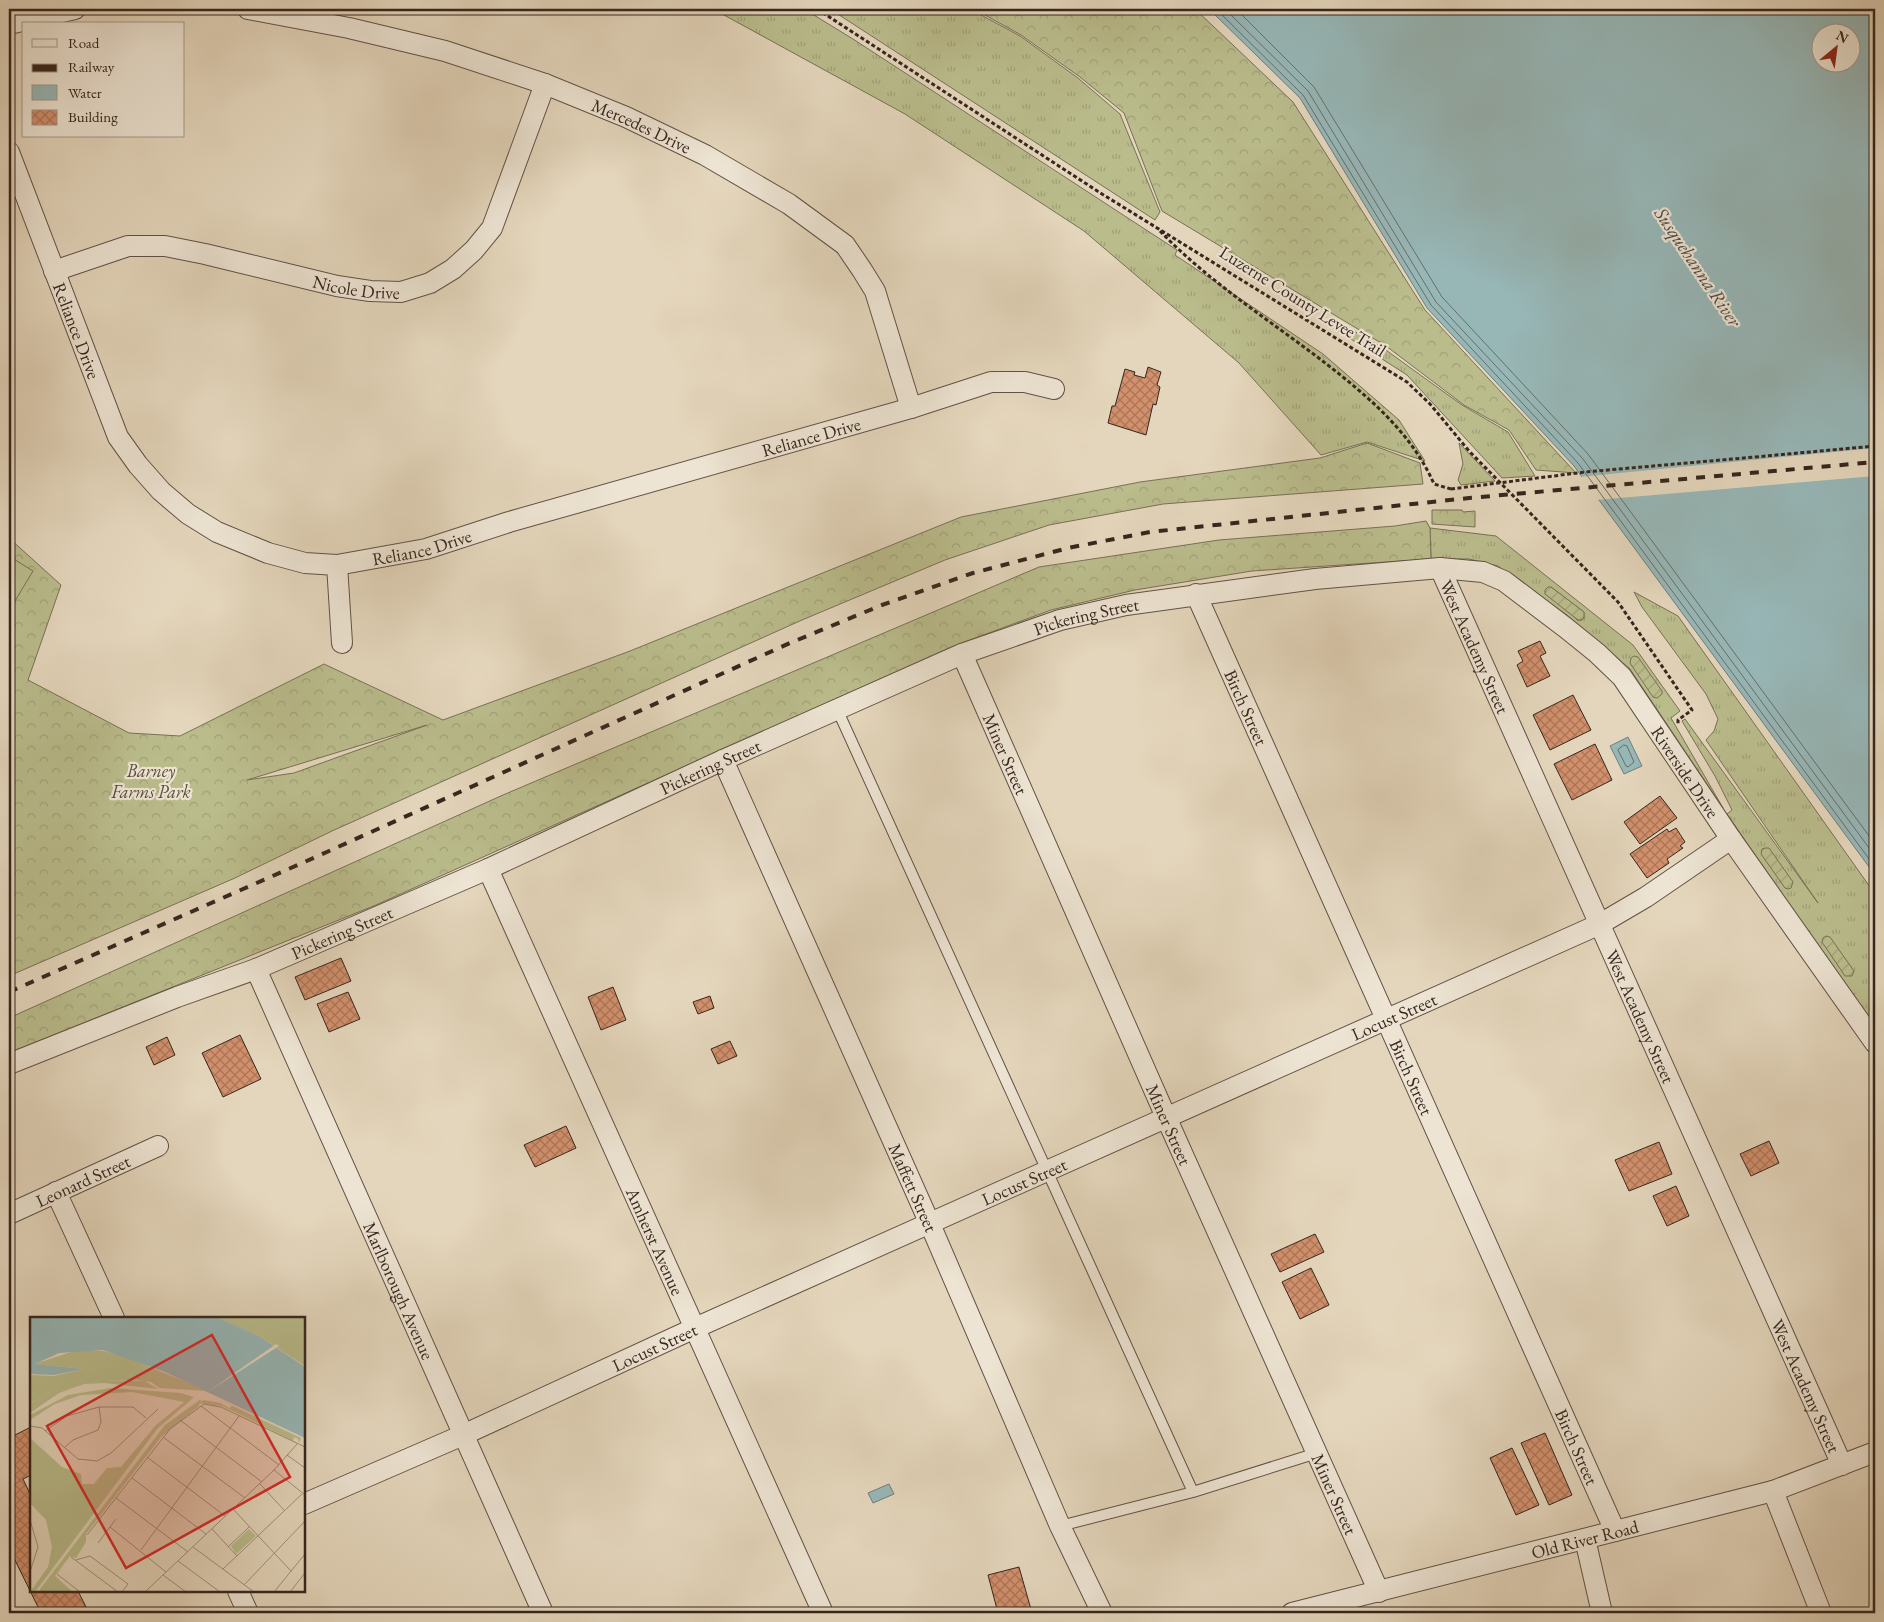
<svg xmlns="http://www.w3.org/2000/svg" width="1884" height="1622" viewBox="0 0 1884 1622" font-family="'EB Garamond',serif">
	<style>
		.grass { fill: url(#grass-tufts); stroke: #787155; fill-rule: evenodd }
		.forest { fill: url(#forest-crowns); stroke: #787155; fill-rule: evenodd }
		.garden { fill: url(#garden-furrows); stroke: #787155 }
		.pitch { fill: #babc8c; stroke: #787155 }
		.water { fill: #97b7b7; stroke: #717d7a; fill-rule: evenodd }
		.pier { fill: #e4d6bc }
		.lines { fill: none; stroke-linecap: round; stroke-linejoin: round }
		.shore { stroke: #676e6a; stroke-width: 1 }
		.building { fill: url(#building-cross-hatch); stroke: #37261e }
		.lane-casing { stroke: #625246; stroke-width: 12 }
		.street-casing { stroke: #625246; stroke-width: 22 }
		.path { stroke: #37261e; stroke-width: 3; stroke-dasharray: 4 2.5; stroke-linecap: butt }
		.lane { stroke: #ede4d3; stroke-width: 10 }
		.street { stroke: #ede4d3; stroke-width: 20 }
		.rail { stroke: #37261e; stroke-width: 4; stroke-dasharray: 9 9; stroke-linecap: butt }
		.path-bridge { stroke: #37261e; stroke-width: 3; stroke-dasharray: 4 2.5; stroke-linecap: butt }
		.labels { text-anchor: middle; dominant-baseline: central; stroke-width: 4.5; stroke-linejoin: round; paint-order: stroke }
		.street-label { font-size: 18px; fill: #37261e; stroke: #ede4d3 }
		.park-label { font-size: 18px; font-style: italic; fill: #584c3a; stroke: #ede4d3 }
		.water-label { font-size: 19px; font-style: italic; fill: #4f4a44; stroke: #ede4d3 }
		.inset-road { fill: none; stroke: #9f907d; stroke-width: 1 }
		.view { fill: #d62828; fill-opacity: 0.15; stroke: #d62828; stroke-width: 2.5 }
		.inset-edge { fill: none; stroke: #37261e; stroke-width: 2.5 }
	</style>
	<defs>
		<pattern id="grass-tufts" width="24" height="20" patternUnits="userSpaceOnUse" patternTransform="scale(1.25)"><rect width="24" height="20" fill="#babc8c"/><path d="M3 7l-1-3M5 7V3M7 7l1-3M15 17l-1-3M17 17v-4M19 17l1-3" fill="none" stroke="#a0a178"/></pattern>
		<pattern id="forest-crowns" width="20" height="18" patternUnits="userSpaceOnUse" patternTransform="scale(1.25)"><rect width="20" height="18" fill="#babc8c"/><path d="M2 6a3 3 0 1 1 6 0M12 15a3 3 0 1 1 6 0" fill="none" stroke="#a0a178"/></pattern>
		<pattern id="garden-furrows" width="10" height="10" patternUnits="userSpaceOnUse" patternTransform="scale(1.25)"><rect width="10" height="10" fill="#babc8c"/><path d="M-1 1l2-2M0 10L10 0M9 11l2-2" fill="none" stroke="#a0a178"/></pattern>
		<pattern id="building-cross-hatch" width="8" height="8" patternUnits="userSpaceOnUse" patternTransform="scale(1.25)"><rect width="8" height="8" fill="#d2906c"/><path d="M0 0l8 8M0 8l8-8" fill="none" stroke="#ab7558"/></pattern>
	</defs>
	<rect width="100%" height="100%" fill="#e4d6bc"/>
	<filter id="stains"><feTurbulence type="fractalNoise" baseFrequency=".004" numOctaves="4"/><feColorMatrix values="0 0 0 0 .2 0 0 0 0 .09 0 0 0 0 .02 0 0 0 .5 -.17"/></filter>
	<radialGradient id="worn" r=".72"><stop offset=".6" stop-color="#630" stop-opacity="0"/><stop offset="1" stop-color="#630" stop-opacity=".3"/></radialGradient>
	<path class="grass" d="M713,9H804L853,39L1177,250L1175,255L1323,354L1399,420L1425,461L1367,442L1321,455L1239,363L1084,231L905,114Z
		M830,9H970L1020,36L1078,78L1120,114L1160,212L1155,220Z
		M1332,318L1383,348L1462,405L1508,432L1535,476L1502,478L1407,375L1329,325Z
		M1459,443L1495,481L1461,485L1458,480L1463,464Z
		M1430,528L1496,536L1633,645L1680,711L1671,718L1723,808L1630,669L1567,615L1498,566L1469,559H1431ZM1551,587L1584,612V618L1581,620H1577Z
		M1634,592L1678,616L1875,894V1028L1727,814L1732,810L1715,776L1682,721L1685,719L1818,903L1706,740L1714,731L1718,719L1706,694L1642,607Z"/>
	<path class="forest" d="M974,9H1195L1293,102L1425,310L1576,473L1536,470L1509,430L1464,405L1386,346L1162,211L1124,113L1080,77L1021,35Z
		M1367,443L1420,463L1423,484L1163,504L1049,525L945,560L802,620L332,831L235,878L9,976V538L61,585L28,680L129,733L180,736L324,664L443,720L630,651L961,517L1140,482L1320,458ZM427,725L294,773L247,780Z
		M1432,510H1462L1463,512L1475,511V527L1432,524Z
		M1426,521L1430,528L1431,559L1252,571L1135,590L1051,610L951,647L376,905L9,1053V1018L503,795L1039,567L1219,540L1395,526Z"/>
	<path class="garden" d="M1548,587H1551L1584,612V618L1581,620H1578L1545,594V590Z
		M1634,656L1638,657L1662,691V694L1657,698L1653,697L1630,663L1631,658Z
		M1765,848H1769L1793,882L1791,888L1788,889L1785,888L1761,854L1762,849Z
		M1826,936L1830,937L1854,971L1852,976H1845L1822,942L1823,938Z"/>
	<path class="pitch" d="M9,556L33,571L9,611Z"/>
	<path class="water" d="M1209,9H1875V875L1574,466L1427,308L1300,98ZM1822,32H1852V62H1822Z
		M1628,737L1642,766L1624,774L1610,746Z
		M889,1484L894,1494L873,1503L868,1493Z"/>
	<path class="pier" d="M1875,448V476L1596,500L1579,477Z"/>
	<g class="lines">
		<path class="shore" d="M1216,9L1303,95L1431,305L1578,463L1875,867
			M1225,9L1308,91L1436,302L1583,459L1875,856
			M1236,9L1314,87L1442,297L1588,454L1875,844
			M1624,745L1627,746L1634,762L1628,767L1626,766L1618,750Z"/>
	</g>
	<path class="building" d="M1148,367L1161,372L1157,385L1160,387L1156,405L1153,404L1146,435L1108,423L1112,406H1115L1125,369L1135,372L1134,375L1145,378Z
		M1540,641L1546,653L1540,656L1550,676L1527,687L1517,665L1523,661L1518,651Z
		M1573,695L1591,730L1550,750L1533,715Z
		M1595,744L1612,780L1572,800L1554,764Z
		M1660,796L1677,818L1640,844L1624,822Z
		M1676,828L1685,842L1680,846L1683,848L1667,859L1669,863L1647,878L1630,854L1667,829L1669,832Z
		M341,958L351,981L305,1000L295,977Z
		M613,987L626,1020L601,1030L588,997Z
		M348,992L360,1019L329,1032L317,1004Z
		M710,996L714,1008L698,1014L693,1002Z
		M240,1035L261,1079L223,1097L202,1053Z
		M167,1037L175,1055L154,1065L146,1047Z
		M730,1041L737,1056L718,1064L711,1049Z
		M566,1126L576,1148L535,1167L524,1145Z
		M1769,1141L1779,1163L1751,1176L1740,1154Z
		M1659,1142L1672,1174L1629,1191L1615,1160Z
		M1676,1186L1689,1216L1667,1226L1653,1196Z
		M1315,1234L1324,1252L1280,1272L1271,1254Z
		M1311,1268L1329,1305L1300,1319L1282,1282Z
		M31,1427V1475L23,1479L31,1496V1591H78L89,1613H41L9,1548V1438Z
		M1545,1433L1572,1495L1549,1505L1521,1443Z
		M1512,1448L1539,1505L1516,1515L1490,1458Z
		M1019,1567L1032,1613H998L988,1575Z"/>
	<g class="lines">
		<defs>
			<path id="lane" d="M837,709L1193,1492
				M1060,1526L1193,1492L1317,1453"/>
			<g id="street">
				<path id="s1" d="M248,9L349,28L445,51L545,84L626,117L705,155L789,204L845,245L862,270L875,291L911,408"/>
				<path d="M9,24L75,9"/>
				<path id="s2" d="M9,152L118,437L138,465L161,491L188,514L217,532L268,553L305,563L337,565L426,549L509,522L911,408L991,382H1025L1054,389"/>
				<path id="s3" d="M54,271L128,246H165L205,254L337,286L370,291L401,292L430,283L453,269L474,250L492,228L545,84"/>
				<path d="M337,565L342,643"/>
				<path id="s4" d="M1440,568L1842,1465"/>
				<path id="s5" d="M1196,594L1615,1531"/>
				<path id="s6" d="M962,654L1166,1117L1379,1592"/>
				<path id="s7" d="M723,760L930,1224L1060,1526L1102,1613"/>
				<path id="s8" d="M488,869L823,1613"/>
				<path id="s9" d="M256,969L543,1613"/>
				<path id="s10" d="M9,1064L177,997L256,969L488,869L723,760L962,654L1060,620L1126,605L1315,579L1440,568L1483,572L1504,581L1566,628L1597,653L1622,677L1731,839L1875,1043"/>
				<path d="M56,1192L114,1318"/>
				<path id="s11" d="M9,1214L158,1146"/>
				<path d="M1773,1491L1821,1613"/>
				<path id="s12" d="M304,1504L463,1435L695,1328L1600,924L1646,897L1731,839"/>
				<path d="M1585,1539L1602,1613"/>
				<path d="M238,1591L248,1613"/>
				<path id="s13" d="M1292,1613L1773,1491L1875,1452"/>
			</g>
		</defs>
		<use href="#lane" class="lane-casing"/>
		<use href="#street" class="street-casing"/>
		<path class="path" d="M817,9L1102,194L1407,382L1430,404L1469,451L1618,602L1692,710L1678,720V724
			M1160,231C1207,280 1266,318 1320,359C1364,393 1411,431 1434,484L1451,489
			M1755,457L1875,446"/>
		<use href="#lane" class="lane"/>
		<use href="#street" class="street"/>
		<path class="rail" d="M9,992L318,856L790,643L882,605L973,573L1068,548L1150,532L1469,498L1875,462"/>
		<path class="path-bridge" d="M1451,489L1585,472L1755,457"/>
	</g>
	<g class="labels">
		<g class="street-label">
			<text stroke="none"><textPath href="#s1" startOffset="412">Mercedes Drive</textPath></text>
			<text stroke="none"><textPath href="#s3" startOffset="311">Nicole Drive</textPath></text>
			<text transform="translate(1303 301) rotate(32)">Luzerne County Levee Trail</text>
			<text stroke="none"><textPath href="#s2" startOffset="191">Reliance Drive</textPath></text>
			<text stroke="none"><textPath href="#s2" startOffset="1061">Reliance Drive</textPath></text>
			<text stroke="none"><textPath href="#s2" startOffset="656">Reliance Drive</textPath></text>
			<text stroke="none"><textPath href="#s10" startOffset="1168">Pickering Street</textPath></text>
			<text stroke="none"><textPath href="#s4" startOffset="86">West Academy Street</textPath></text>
			<text stroke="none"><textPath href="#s5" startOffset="124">Birch Street</textPath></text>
			<text stroke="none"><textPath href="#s6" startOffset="109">Miner Street</textPath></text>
			<text stroke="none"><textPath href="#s10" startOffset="762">Pickering Street</textPath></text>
			<text stroke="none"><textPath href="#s10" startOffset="1858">Riverside Drive</textPath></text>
			<text stroke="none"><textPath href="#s10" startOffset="358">Pickering Street</textPath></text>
			<text stroke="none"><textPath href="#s12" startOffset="1194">Locust Street</textPath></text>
			<text stroke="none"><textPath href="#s4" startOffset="491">West Academy Street</textPath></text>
			<text stroke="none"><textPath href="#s5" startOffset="529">Birch Street</textPath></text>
			<text stroke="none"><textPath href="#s6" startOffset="514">Miner Street</textPath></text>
			<text stroke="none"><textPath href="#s11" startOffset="81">Leonard Street</textPath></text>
			<text stroke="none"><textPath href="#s12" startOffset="789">Locust Street</textPath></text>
			<text stroke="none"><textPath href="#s7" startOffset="468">Maffett Street</textPath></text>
			<text stroke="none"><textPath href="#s8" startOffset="408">Amherst Avenue</textPath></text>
			<text stroke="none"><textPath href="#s9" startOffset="352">Marlborough Avenue</textPath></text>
			<text stroke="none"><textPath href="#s12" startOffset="384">Locust Street</textPath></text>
			<text stroke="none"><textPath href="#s4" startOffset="896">West Academy Street</textPath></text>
			<text stroke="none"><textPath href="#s5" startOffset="934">Birch Street</textPath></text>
			<text stroke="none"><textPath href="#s6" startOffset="919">Miner Street</textPath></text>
			<text stroke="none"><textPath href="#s13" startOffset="302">Old River Road</textPath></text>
		</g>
		<g class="park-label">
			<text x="151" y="770">Barney<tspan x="151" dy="21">Farms Park</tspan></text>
		</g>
		<g class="water-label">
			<text transform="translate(1698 267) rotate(56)">Susquehanna River</text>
		</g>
	</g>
	<g transform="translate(30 1317)">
		<rect width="275" height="275" fill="#e4d6bc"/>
		<path d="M72,63L115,64L128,72L75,66L55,67ZM54,67L29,76L0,96V87L17,76ZM81,71L150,76L164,80L154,85L102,75L51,78L25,87L0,103V98L38,78ZM188,82L271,121L269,126L268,122L264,120L263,124L207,96L192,89L167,86L174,83L191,86L207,96L199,91L202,89Z" fill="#babc8c"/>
		<path d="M187,0H275V49L229,19ZM48,33L73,34L93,39L178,74L129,71L121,65L108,63H72L17,76L0,87V58L24,59L54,52L5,47ZM163,81L127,112L5,275H0L18,250L22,230L16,203L0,186V121L32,150L51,157L52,167H64L77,151L91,150L126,108L158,82ZM171,82L169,89L131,120L56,217V225L46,241L40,239L25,259L43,275H8L135,108ZM219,212L226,219L206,237L201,229Z" fill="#babc8c"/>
		<path d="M48,33L73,34L116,50L55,51L5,47Z" fill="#babc8c"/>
		<path d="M2,127L25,145L4,164H0ZM27,262L40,273L39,275H17Z" fill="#babc8c"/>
		<path d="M0,0H187L229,19L275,50V121L135,55L73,33L29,36L5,47L54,52L24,58L0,57Z" fill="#97b7b7"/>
		<path d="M246,27L249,29L176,76Z" fill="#e4d6bc"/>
		<path class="inset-road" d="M171,89L249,148M150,103L232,165M0,109L12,111L48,142L67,144L81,136L128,92M15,114L37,99L69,90H103L116,101M133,120L215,181M35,130L43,123L68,113L71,105L69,90M257,138L275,151M117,140L195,199M244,153L275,178M102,161L176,217M230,167L254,193M86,181L158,235M203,192L261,254M0,203L8,230L0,255M80,210L136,255M182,212L207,239M57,218L140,112L174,87L191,90L275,130M68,226L86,202M163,230L224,275M198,230L219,210M111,233L209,99M41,240L88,275M46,243L60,239L98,267L92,275M148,244L190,275M193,252L272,177M27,257L50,275M133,258L156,275M214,268L275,204M115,275L244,153L267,127M244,275L275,237M260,275L275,256"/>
		<path class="view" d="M182,18L260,160L96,251L17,109Z"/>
		<rect width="275" height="275" class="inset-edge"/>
	</g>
	<rect width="1884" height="1622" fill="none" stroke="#e4d6bc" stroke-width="30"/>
	<rect x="10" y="10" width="1864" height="1602" fill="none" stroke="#37261e" stroke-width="2.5"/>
	<rect x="15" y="15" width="1854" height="1592" fill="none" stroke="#37261e"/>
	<rect x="22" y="22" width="162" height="115" fill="#ede4d3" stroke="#a4988b"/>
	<rect x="32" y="39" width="25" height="8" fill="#ede4d3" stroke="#a4988b"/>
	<text x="68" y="48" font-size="15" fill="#37261e">Road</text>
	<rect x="32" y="64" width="25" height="8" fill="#37261e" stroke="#a4988b"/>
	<text x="68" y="72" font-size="15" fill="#37261e">Railway</text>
	<rect x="32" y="85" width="25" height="15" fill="#97b7b7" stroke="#a4988b"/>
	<text x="68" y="98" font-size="15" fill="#37261e">Water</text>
	<rect x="32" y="110" width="25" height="15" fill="url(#building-cross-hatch)" stroke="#a4988b"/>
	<text x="68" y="122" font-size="15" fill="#37261e">Building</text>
	<g transform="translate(1836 48) rotate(29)"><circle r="24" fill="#ede4d3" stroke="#a4988b"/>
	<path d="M0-4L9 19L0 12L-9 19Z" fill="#8f2418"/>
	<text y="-8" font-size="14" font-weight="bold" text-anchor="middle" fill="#37261e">N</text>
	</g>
	<rect width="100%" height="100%" filter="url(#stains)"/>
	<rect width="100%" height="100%" fill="url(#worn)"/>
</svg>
